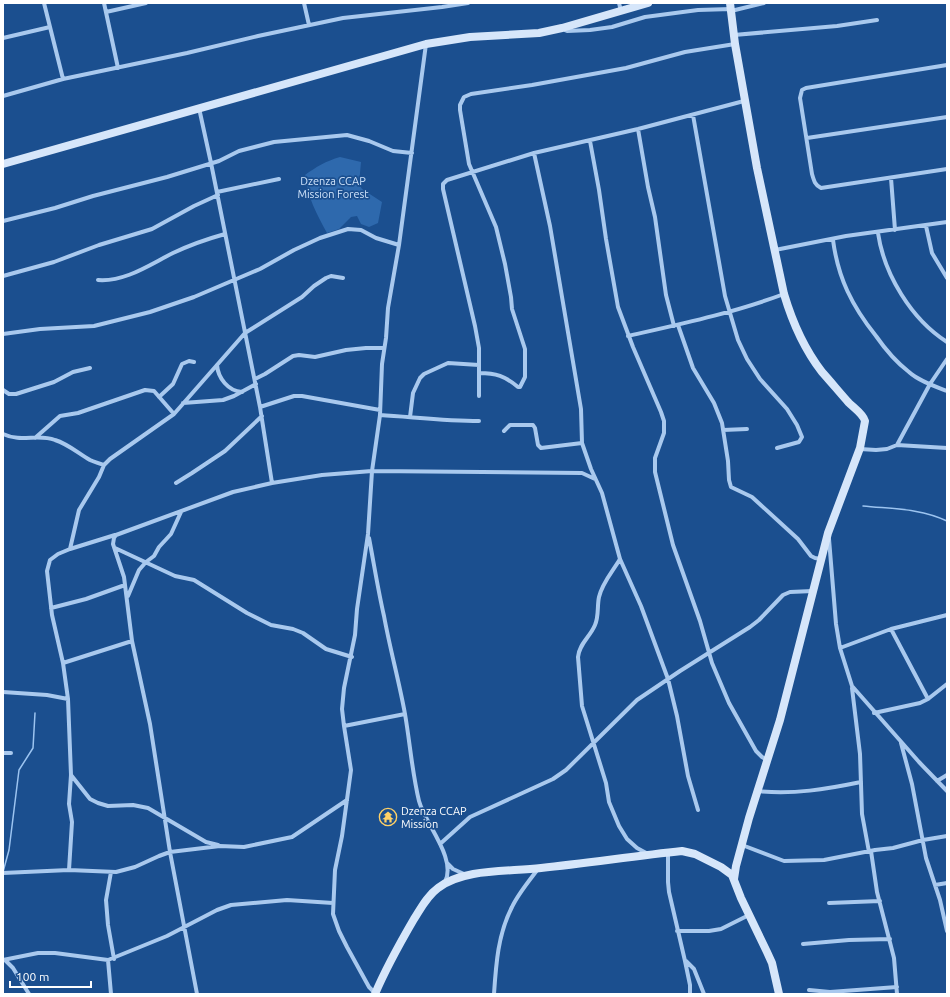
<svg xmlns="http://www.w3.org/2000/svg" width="950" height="997" viewBox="0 0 950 997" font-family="Ubuntu,sans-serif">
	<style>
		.green { fill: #2e69ad }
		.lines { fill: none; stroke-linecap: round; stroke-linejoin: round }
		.stream { stroke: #9cc4f0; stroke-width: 1.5 }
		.street { stroke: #a9c9ee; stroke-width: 4 }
		.secondary { stroke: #d6e6fa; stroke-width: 8 }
		.labels { text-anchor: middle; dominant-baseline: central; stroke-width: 3.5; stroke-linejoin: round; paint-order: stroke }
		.park-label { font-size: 11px; fill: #cfe3fa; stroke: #1b4f8f }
		.poi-label { font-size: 11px; fill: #fff; stroke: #1b4f8f; text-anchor: start }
	</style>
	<rect width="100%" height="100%" fill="#1b4f8f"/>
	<path class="green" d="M340,157L361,162L359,184L362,189L382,202L378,223L369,227L361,224L357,216L351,217L339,229L327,233C317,215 307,196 305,175C316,167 326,161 340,157Z"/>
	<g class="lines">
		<path class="stream" d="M863,506C891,509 920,508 947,521
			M3,872L9,850L19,770L33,748L35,713"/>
		<path class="street" d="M44,3L63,79
			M104,3L118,68
			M304,3L309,25
			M619,3L621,11
			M731,11L764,3
			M106,12L146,3
			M562,29L567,31L590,30L612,27L645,17L698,10L731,9
			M734,35L837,26L877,20
			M3,38L50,27
			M947,65L806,88L802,90L800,98L812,174C814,181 815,185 821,188L947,169
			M3,96L63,79L187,53L258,36L343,18L442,7L468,3
			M199,108L211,163L260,407L272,483
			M693,115L725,296L738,340L747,359L760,379L787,409L797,425L802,437L799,442L777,448
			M638,129L648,187L655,217L666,295L674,326
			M807,138L947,117
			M590,141L599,190L606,239L618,307L633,347L661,412L664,421V433L655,458V472L673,545L700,621L712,663L729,703L756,751L762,757L767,760
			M534,153L550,226L581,409L582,443L591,469L602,493L620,559L641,606L668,679L677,716L688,776L698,810
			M891,178L895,230
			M217,192L279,179
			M3,221L55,208L93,196L167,177L219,161L239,151L274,142L347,135L369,141L393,151L412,153
			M926,226L932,253L947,278
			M878,233C884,274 911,319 947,342
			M833,240C838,278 852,306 876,336C885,349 896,362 909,372C919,381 934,386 947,391
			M775,250L846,236L947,222
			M3,276L54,262L99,245L152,229L194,206L218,195
			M98,280C125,282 149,265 173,253C190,245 207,239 225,234
			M678,325L693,368L714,403L722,423L728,461L729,480L731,487L752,497L798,539L811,556L815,558L821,559
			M3,334L40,329L94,326L150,312L194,297L260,269L294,250L320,238L348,229L361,230L376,238L399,245
			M628,336C681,324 733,313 784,294
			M217,365C218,378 228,391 242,392
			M479,373C496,373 505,376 518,387H520L525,377V349L512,309L511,297L505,264L496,227L469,164L460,110V105L464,97L471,94L532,85L626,68L685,52L735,44
			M255,379L265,374L293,356L299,355L315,357L346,350L366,348H384
			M3,390L9,394H16L54,382L73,372L90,368
			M479,396V348L475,326L443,189V184L447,180L534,153L638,129L744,101
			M159,397L173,384L182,364L189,361L194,362
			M183,403L223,400L234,396L256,384
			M260,407L294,396H302L380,410
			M380,415C413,417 446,421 479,421
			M410,417L413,393L420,378L424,374L448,363L479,365
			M723,430L747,429
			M504,431L510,425H533L535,428L538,445L541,448L582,443
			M3,434C22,443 37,433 55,440C68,444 78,453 90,460C94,462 99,463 104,465
			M35,438L60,416L78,413L145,390L154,391L174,414
			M897,445L930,384L947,359
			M860,449L876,450L887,449L897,445L947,448
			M176,483L192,473L225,451L262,416
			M369,538C374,564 378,590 384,616C390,649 399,681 405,714C410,743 412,772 419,801C425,824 457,858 445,882
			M829,539L836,624L840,648L852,686L919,762L947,791
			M115,548L175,576L194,580L247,613L271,625L293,629L303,633L326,649L352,657
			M70,549L79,510L99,477L104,465L110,459L174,414L245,333L302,297L314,286L326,278L331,276L343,278
			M620,559C613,571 602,583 599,597C597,606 599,616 595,625C590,637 579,644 578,657L582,706L606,783L609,802L619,826L627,839L637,848L648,854
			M128,596L139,570L146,562L154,556L159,547L171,534L181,512
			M51,608L86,599L125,585
			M891,629L928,699
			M840,648L891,629L947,615
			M63,663L132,641
			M852,688L860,754L862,814L869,852
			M3,692L47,695L68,699
			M874,713L920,703L928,699L947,684
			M344,726L405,714
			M901,743L912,784L926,858L940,900L947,931
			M3,753H11
			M71,775L90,799L98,803L108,806L133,805L148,808L206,842L218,845
			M937,781L947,775
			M757,791C793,795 827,789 861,782
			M440,844L470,817L553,779L566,770L637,700L680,671L750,627L759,620L783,595L790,592L813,591
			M742,845L784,861L824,860L875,850L893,848L923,840L947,836
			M871,851L877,892L894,958L897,994
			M668,853V882L669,892L685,961L690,985V994
			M447,863L453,869L464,874
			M69,870L72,822L69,804L71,775L68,699L63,663L52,615L47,571L50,560L58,554L70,549L115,535
			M111,872L106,900L108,925L114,959
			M3,873L69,870L116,872L135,867L159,856L170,852L220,846L244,847L292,837L347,800
			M935,885L947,883
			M829,903L880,901
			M677,931H709L721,929L749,915
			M803,944L849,940L890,939
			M3,960L38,953H55L108,960L167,936L217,910L231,905L287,900L333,903
			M5,960L13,968L29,994
			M108,960L111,994
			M686,961L694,969L704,994
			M809,990L830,992L897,987
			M197,994L170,852L150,724L132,641L124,577L113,544L114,538L116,535L233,492L272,483L322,475L372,471L582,473L595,479
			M376,994L369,987L347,947L339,931L333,914L335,870L342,836L351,770L344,726L342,709L344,688L355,635L357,609L368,534L372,471L380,415L382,364L386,338L388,308L399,245L426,44
			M494,994C496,964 498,934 512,907C518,894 529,881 538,869"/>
		<path class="secondary" d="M730,3L735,44L757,168L784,294C792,321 805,350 822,372C831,382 840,393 849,403C854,408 863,414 865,421L860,448L828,533L780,720L749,818L736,866L734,879
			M3,164L426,44L470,37L539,33L562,28L648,3
			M375,994C386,968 400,943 414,919C421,908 427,896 438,888C464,868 510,872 541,868C588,863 635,856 682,851L695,854L721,867L732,875L741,898L767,952L772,963L779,994"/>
	</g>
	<defs>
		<symbol id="temple-ring" viewBox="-11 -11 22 22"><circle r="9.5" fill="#1b4f8f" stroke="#ffd166" stroke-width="1.5"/><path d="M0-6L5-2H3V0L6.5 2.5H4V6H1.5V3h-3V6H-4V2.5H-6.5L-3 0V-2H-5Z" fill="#ffd166"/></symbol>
	</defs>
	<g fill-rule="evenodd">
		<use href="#temple-ring" x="378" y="807" width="20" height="20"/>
	</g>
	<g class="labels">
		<g class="park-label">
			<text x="333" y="181">Dzenza CCAP<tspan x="333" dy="13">Mission Forest</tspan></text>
		</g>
		<g class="poi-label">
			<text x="401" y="811">Dzenza CCAP<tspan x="401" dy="13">Mission</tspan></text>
		</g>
	</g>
	<rect width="950" height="997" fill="none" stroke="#ffffff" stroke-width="8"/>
	<path d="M10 981v6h81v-6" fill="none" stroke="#ffffff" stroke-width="2"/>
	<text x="16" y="981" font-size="12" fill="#ffffff" stroke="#1b4f8f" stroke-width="3" paint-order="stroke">100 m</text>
</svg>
